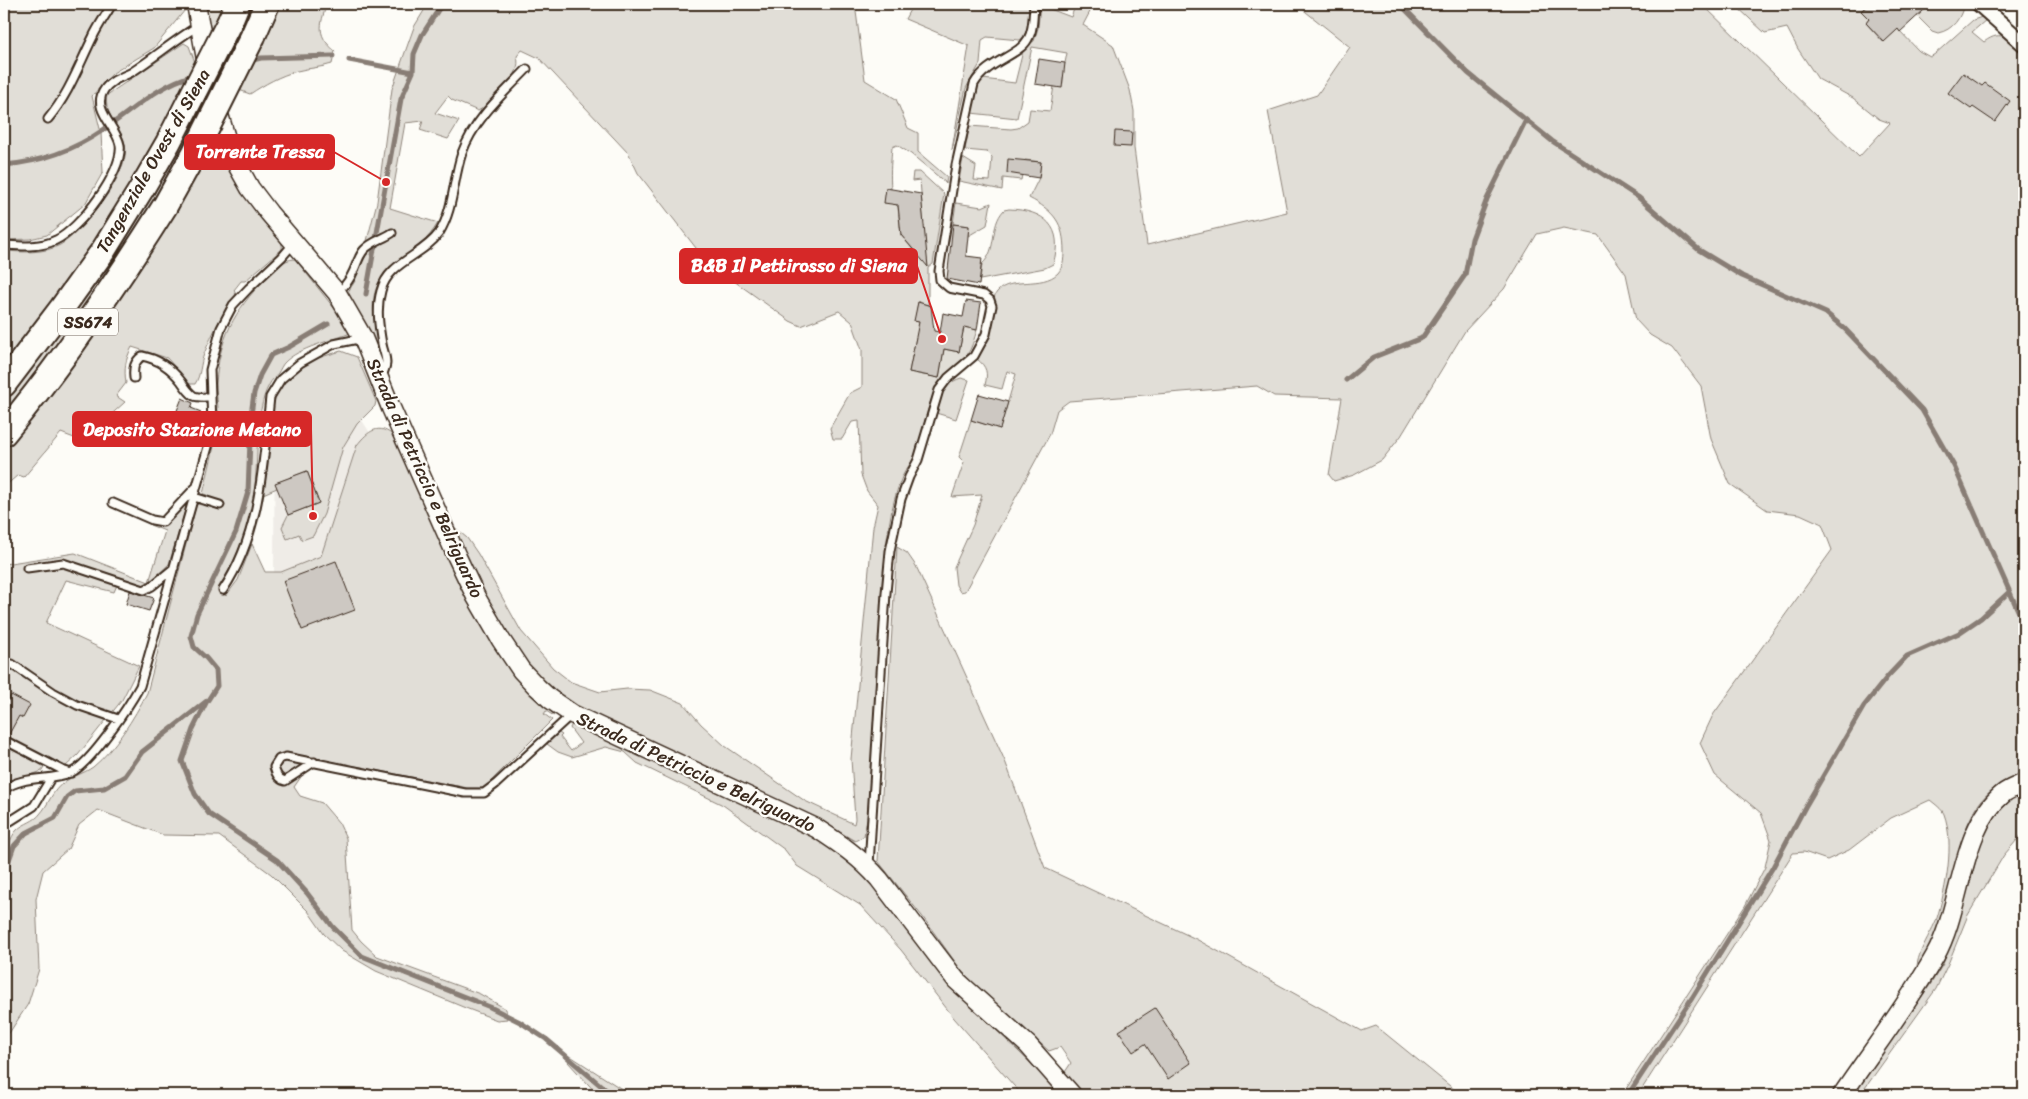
<svg xmlns="http://www.w3.org/2000/svg" width="2028" height="1099" viewBox="0 0 2028 1099" font-family="Sriracha,sans-serif">
	<style>
		.built { fill: #efece7 }
		.green { fill: #e1ded7; stroke: #8e847a }
		.lines { fill: none; stroke-linecap: round; stroke-linejoin: round }
		.stream { stroke: #887d74; stroke-width: 5 }
		.building { fill: #cdc8c2; stroke: #3b2a1e }
		.service-casing { stroke: #3b2a1e; stroke-width: 11 }
		.minor-casing { stroke: #3b2a1e; stroke-width: 18 }
		.tertiary-casing { stroke: #3b2a1e; stroke-width: 21 }
		.trunk-casing { stroke: #3b2a1e; stroke-width: 28 }
		.service { stroke: #fdfcf7; stroke-width: 7 }
		.minor { stroke: #fdfcf7; stroke-width: 14 }
		.tertiary { stroke: #fdfcf7; stroke-width: 18 }
		.trunk { stroke: #fdfcf7; stroke-width: 24 }
		.trunk-bridge-casing { stroke: #3b2a1e; stroke-width: 28; stroke-linecap: butt }
		.trunk-bridge { stroke: #fdfcf7; stroke-width: 24 }
		.labels { text-anchor: middle; dominant-baseline: central; stroke-width: 4.5; stroke-linejoin: round; paint-order: stroke }
		.shield { fill: #fdfcf7; stroke: #75695f; stroke-width: 1 }
		.shield-label { font-size: 16px; font-weight: bold; fill: #3b2a1e }
		.street-label { font-size: 18px; fill: #3b2a1e; stroke: #fdfcf7 }
		.leader { fill: none; stroke: #d62828; stroke-width: 2 }
		.callout-dot { fill: #d62828; stroke: #fdfcf7; stroke-width: 2 }
		.callout { fill: #d62828; stroke: #d62828; stroke-width: 2 }
		.callout-label { font-size: 19px; text-anchor: middle; font-weight: bold; fill: #fff }
	</style>
	<rect width="100%" height="100%" fill="#fdfcf7"/>
	<filter id="ink" filterUnits="userSpaceOnUse"><feTurbulence type="fractalNoise" baseFrequency=".02" numOctaves="2"/><feDisplacementMap in="SourceGraphic" scale="10" xChannelSelector="R" yChannelSelector="G"/><feConvolveMatrix kernelMatrix="1 2 1 2 8 2 1 2 1" color-interpolation-filters="sRGB"/></filter>
	<g filter="url(#ink)">
		<path class="built" d="M350,402L376,442L369,611L274,575L275,407Z"/>
		<path class="green" d="M4,4H184L185,10L154,48L113,73L92,96L101,133L103,172L85,204L47,235L30,239L4,240Z
			M205,4H227L212,37Z
			M248,4H257L223,79L220,65Z
			M277,4H327C319,26 317,36 335,51L332,64C320,68 308,68 297,71C279,76 265,84 250,94L239,90Z
			M428,4H855L865,80L896,99L908,128L918,133V152L947,177L946,183L911,154L897,145L892,147C891,161 887,198 898,207L901,235L918,256L926,255L920,180L912,181L913,172H920L944,194L933,264L928,268V305L918,302L915,321L934,325L931,340L916,337L909,372L939,378L944,349L959,352L964,327L977,330C974,339 972,348 967,355C958,366 945,371 938,385C925,407 924,434 914,457C911,464 905,470 902,477C889,508 886,546 883,578L869,806L864,836L855,841L821,821L575,705L554,693L526,664L483,593L454,527L467,538L478,554L521,631L553,668L571,682L600,692L627,689L650,690L683,703L701,724L725,746L805,801L854,824L855,819L851,759L873,527L878,505L867,491L861,475L859,421L852,422L842,439H833L830,428L850,393L862,387V350L852,322L839,311L801,326L790,321L706,261L638,173L629,154L539,58L522,50L517,56C523,77 497,94 483,108L478,111L452,100L448,96L435,113L459,121L448,139L420,130L423,121L405,123L390,208L438,223C428,240 416,249 400,260C361,287 373,319 384,357L346,295L355,281L361,264L377,202L392,89L414,27Z
			M913,4H1029C1028,16 1030,32 1020,40L987,37L982,40L980,64L966,88L952,150L969,46L905,19Z
			M1040,4H1051L1050,9L1071,17L1076,4H1094L1083,25L1113,45L1130,90L1134,111V148L1147,245L1287,212L1268,111L1317,95L1350,47L1296,4H1702L1859,157L1890,123L1879,119L1853,98L1818,79L1798,49L1787,28L1765,33L1734,4H1862L1865,7L1861,11L1869,19L1866,23L1883,42L1898,29L1919,51L1930,57L1935,54L1973,20L1982,17L1986,20L1972,32L1984,42C2003,28 2009,40 2024,53V773C2014,778 2002,781 1993,789C1957,817 1956,879 1943,920C1938,938 1926,955 1917,972C1915,955 1931,934 1937,918C1946,888 1955,844 1944,814C1942,809 1935,804 1930,800L1891,818L1849,850L1827,860L1804,852L1793,853L1638,1095H1622L1745,906L1765,867L1771,840L1761,813L1715,775L1700,743L1713,715L1832,550L1822,524L1800,514L1767,510L1730,484L1711,439L1701,386L1672,348L1650,335L1636,320L1626,274L1598,235L1564,228L1537,234L1504,289L1465,331L1401,436L1382,460L1354,475L1334,481L1329,475L1342,398L1274,396L1257,386L1069,401L1057,410L1050,434L965,591L960,592L956,585L954,567L973,525L982,495L952,497L964,462L959,457L971,420L1000,429L1016,374L1007,371L1002,389L985,385C988,373 987,367 977,359C984,345 993,330 995,313C996,305 991,299 997,292C1010,276 1042,289 1058,273C1063,267 1064,259 1064,252C1064,223 1054,211 1029,198L1039,178L1041,162L1025,160L1021,180L1003,178L1002,190L959,181L963,158L976,166L974,180L990,181L992,157L987,152L965,150L969,126L1011,129L1018,128L1028,121L1030,109L1050,111L1054,86L1065,63L1067,53L1032,47L1017,118L971,113L977,86L983,79L1015,83L1024,47L1034,41L1038,28Z
			M1918,4H1964C1961,18 1953,30 1938,33L1932,31L1917,16L1923,10Z
			M184,43L189,46L196,65L135,180L108,227L4,368V251C23,252 43,254 60,245C83,232 132,171 125,144C121,126 103,115 107,95Z
			M202,98L206,111L157,198L74,327L4,416V397L65,320Z
			M216,137C230,166 245,195 264,221C270,228 284,240 282,249L245,281H241L234,290L236,295C223,312 212,334 204,354C200,364 201,375 195,384H190L167,358L132,347C125,360 124,369 126,383L116,396L125,402L82,441L61,433L24,477L18,475L4,487V448L171,212Z
			M956,203L982,207L991,203L987,225L968,236L969,226L953,224Z
			M1009,209C1044,210 1065,227 1053,264L1045,268L980,280L982,264C998,250 989,226 1004,210Z
			M295,259L353,332C332,341 299,347 284,363C282,365 280,370 278,373C276,377 271,380 269,385C254,411 259,469 253,501C247,533 236,561 218,588L226,596L238,580L252,544L265,572H281L321,556L357,445C368,431 379,422 395,437L449,559L554,716L546,711L544,714L552,720L484,788H468L314,758L294,787L300,796L322,803L339,823L346,838L352,930L361,941L377,956L480,994L506,1009L507,1019L497,1020L463,1007L376,971L342,951L324,934L308,911L271,874L219,836L163,835L98,810L79,825L68,849L43,871L36,899L39,969L28,1004L4,1041L5,864C7,852 9,837 18,829C25,823 35,821 40,814C49,804 52,791 63,783C70,777 83,774 93,767C115,749 134,718 147,693L196,506L198,504L205,506L207,495L203,494C208,472 214,449 218,426C220,412 216,398 216,384C219,339 234,311 265,279C274,270 282,259 295,259Z
			M341,351L357,357L376,401L375,406L357,424L343,447L324,514L313,536L302,540L299,534L287,539L282,527L288,515L319,503L307,471L276,483L277,488L263,494L273,405L278,390L286,379L306,363L318,358Z
			M961,378L969,380L956,419L936,413C941,395 941,385 961,378Z
			M184,504H187L169,564L150,582L160,586L148,593L117,585L114,592L66,580L46,623L139,666L122,700L78,755L65,767L49,759L42,771L31,775L4,781V564L75,553L149,582L165,531L150,525L151,523L165,525Z
			M897,547L907,553L916,566L1005,761L1045,868L1196,939L1362,1031L1376,1026L1461,1095H1085L1065,1072L1071,1063L1060,1047L1049,1051L976,986L961,970L922,916L878,861Z
			M572,724L635,748L814,837L843,856L869,879L964,999L1044,1076L1060,1095H1022L954,1018L901,950L860,905L797,866L785,850L723,805L637,763L625,752L606,747L572,757L558,752L547,744L559,733L562,735L560,737L571,751L581,743L570,728Z
			M2024,792V832L2004,855L1968,915L1948,964L1936,989L1860,1095H1852L1930,985L1943,964L1959,921L1984,831L1996,814L2013,798Z
			M572,1057L631,1095H598L568,1062Z"/>
		<g class="lines">
			<path class="stream" d="M1400,4L1468,73L1552,141L1638,197L1699,250L1742,276L1826,313L1845,329L1922,410L1954,466L2024,624
				M349,60L413,72
				M249,61L261,58L333,56
				M212,70L231,66
				M4,165C40,162 73,151 103,130C133,110 158,85 194,75
				M366,294L401,99L413,72L414,54L422,35L442,4
				M1346,380L1374,357L1422,338L1465,275L1472,239L1487,199L1526,120
				M207,701L193,729L182,761L195,794L209,814L277,860L307,893L333,927L362,956L490,1007L520,1022L546,1039L612,1095
				M4,948L7,916L8,863L14,846L26,833L55,818L67,797L75,791L104,788L125,776L142,752L208,700L217,686L216,670L206,658L194,647L191,636L197,614L236,532L248,492L251,415L254,393L260,375L271,355L289,347L328,324
				M1628,1095L1692,998L1773,867L1805,807L1864,706L1888,676L1907,656L1959,633L1981,618L2009,592"/>
		</g>
		<path class="building" d="M1869,4H1918L1924,10L1900,32L1898,29L1884,42L1866,23L1869,19L1861,11Z
			M1039,59L1065,63L1062,88L1035,84Z
			M1963,73L1982,86L1985,83L2010,101L1995,122L1973,107L1971,109L1948,93Z
			M1115,131L1132,132L1131,147L1114,146Z
			M1008,159L1041,162L1039,178L1007,173Z
			M886,188L921,194L928,267L901,235L898,205L884,203Z
			M953,224L969,226L966,256L982,258L979,285L947,279Z
			M966,301L981,303L977,330L964,327L959,352L944,349L939,378L909,372L919,322L914,321L918,302L931,306L934,331L940,332L943,313L963,317Z
			M979,394L1008,402L1000,429L971,420Z
			M182,398L193,403L191,408L201,412L194,428L185,424L179,438L168,433Z
			M307,471L319,503L288,515L275,483Z
			M336,561L355,610L302,630L283,581Z
			M130,591L154,598L149,611L126,604Z
			M11,695L30,705L23,718L19,716L8,736L4,735V708Z
			M1155,1008L1191,1063L1168,1079L1145,1044L1133,1052L1119,1031Z"/>
		<g class="lines">
			<defs>
				<path id="service" d="M48,119C69,94 79,65 93,37C98,26 106,15 112,4
					M4,245C21,246 40,248 56,240C79,230 124,171 120,145C117,127 91,109 104,90C110,80 123,77 132,72C155,57 175,40 198,26
					M345,285C356,273 356,259 364,250C371,242 383,239 392,233
					M382,377C383,373 386,367 386,363C386,356 383,350 382,344C379,327 376,308 381,291C388,262 423,256 439,233C454,209 453,179 462,153C474,119 503,94 527,69
					M134,378C133,368 134,362 142,356C158,359 171,368 181,381C185,387 189,393 194,396C199,398 205,397 210,397
					M194,497L220,505
					M113,503L152,520L163,522L195,488
					M27,568L63,563L144,590L152,586L174,568
					M223,590C261,533 263,464 270,397L281,379L300,363L334,344L363,338
					M12,664L53,692L77,705L118,719
					M4,740L62,770L71,773
					M314,762L285,781C278,779 276,774 274,767L279,759L286,757L465,793H484L496,784L572,714
					M4,790C21,775 50,781 70,773C90,765 129,706 140,686L208,447L212,424L210,370L221,328L233,305L249,288L282,257L294,243
					M4,825L34,806L51,778
					M869,865L886,593L890,551L901,499L909,477L918,460L939,390L948,378L974,356L986,334L992,306L990,300L984,295L949,288L940,280L939,271L956,165L974,84C987,61 1019,56 1028,39C1034,29 1033,15 1034,4"/>
				<path id="minor" d="M1979,4L2024,44"/>
				<path id="tertiary" d="M196,4L211,87L225,135L236,163L250,188L269,213L337,293L363,338L391,408L457,557L476,597L501,640L521,670L537,687L550,699L572,714L816,828C839,843 861,858 879,879L956,980L1028,1045L1072,1095
					M1842,1095C1873,1049 1908,1004 1935,956C1963,906 1959,829 2004,793C2009,789 2018,786 2024,783"/>
				<path id="trunk" d="M230,21L237,4
					M253,36L267,4
					M4,384L62,308L103,251L142,188
					M4,433C63,362 116,284 165,206"/>
			</defs>
			<use href="#service" class="service-casing"/>
			<use href="#minor" class="minor-casing"/>
			<use href="#tertiary" class="tertiary-casing"/>
			<use href="#trunk" class="trunk-casing"/>
			<use href="#service" class="service"/>
			<use href="#minor" class="minor"/>
			<use href="#tertiary" class="tertiary"/>
			<use href="#trunk" class="trunk"/>
			<defs>
				<path id="trunk-bridge" d="M142,188L168,143L230,21
					M165,206L194,154L253,36"/>
			</defs>
			<use href="#trunk-bridge" class="trunk-bridge-casing"/>
			<use href="#trunk-bridge" class="trunk-bridge"/>
		</g>
	</g>
	<g class="labels">
		<rect class="shield" x="58" y="308.5" width="60" height="27" rx="4"/>
		<g class="shield-label">
			<text x="88" y="322">SS674</text>
		</g>
		<g class="street-label">
			<text transform="translate(153 161) rotate(-60)">Tangenziale Ovest di Siena</text>
			<text transform="translate(425 478) rotate(66)">Strada di Petriccio e Belriguardo</text>
			<text transform="translate(696 772) rotate(25)">Strada di Petriccio e Belriguardo</text>
		</g>
	</g>
	<path class="leader" d="M386 182L334 152M942 339L917 266M313 516L311 429"/>
	<g class="callout-dot">
		<circle cx="386" cy="182" r="5"/>
		<circle cx="942" cy="339" r="5"/>
		<circle cx="313" cy="516" r="5"/>
	</g>
	<g class="callout">
		<rect x="185" y="135" width="149" height="34" rx="5"/>
		<rect x="680" y="249" width="237" height="34" rx="5"/>
		<rect x="73" y="412" width="238" height="34" rx="5"/>
	</g>
	<g class="callout-label">
		<text x="260" y="158">Torrente Tressa</text>
		<text x="799" y="272">B&amp;B Il Pettirosso di Siena</text>
		<text x="192" y="436">Deposito Stazione Metano</text>
	</g>
	<rect width="2028" height="1099" fill="none" stroke="#fdfcf7" stroke-width="20"/>
	<rect x="10" y="10" width="2008" height="1079" fill="none" stroke="#3b2a1e" stroke-width="2" filter="url(#ink)"/>
</svg>
